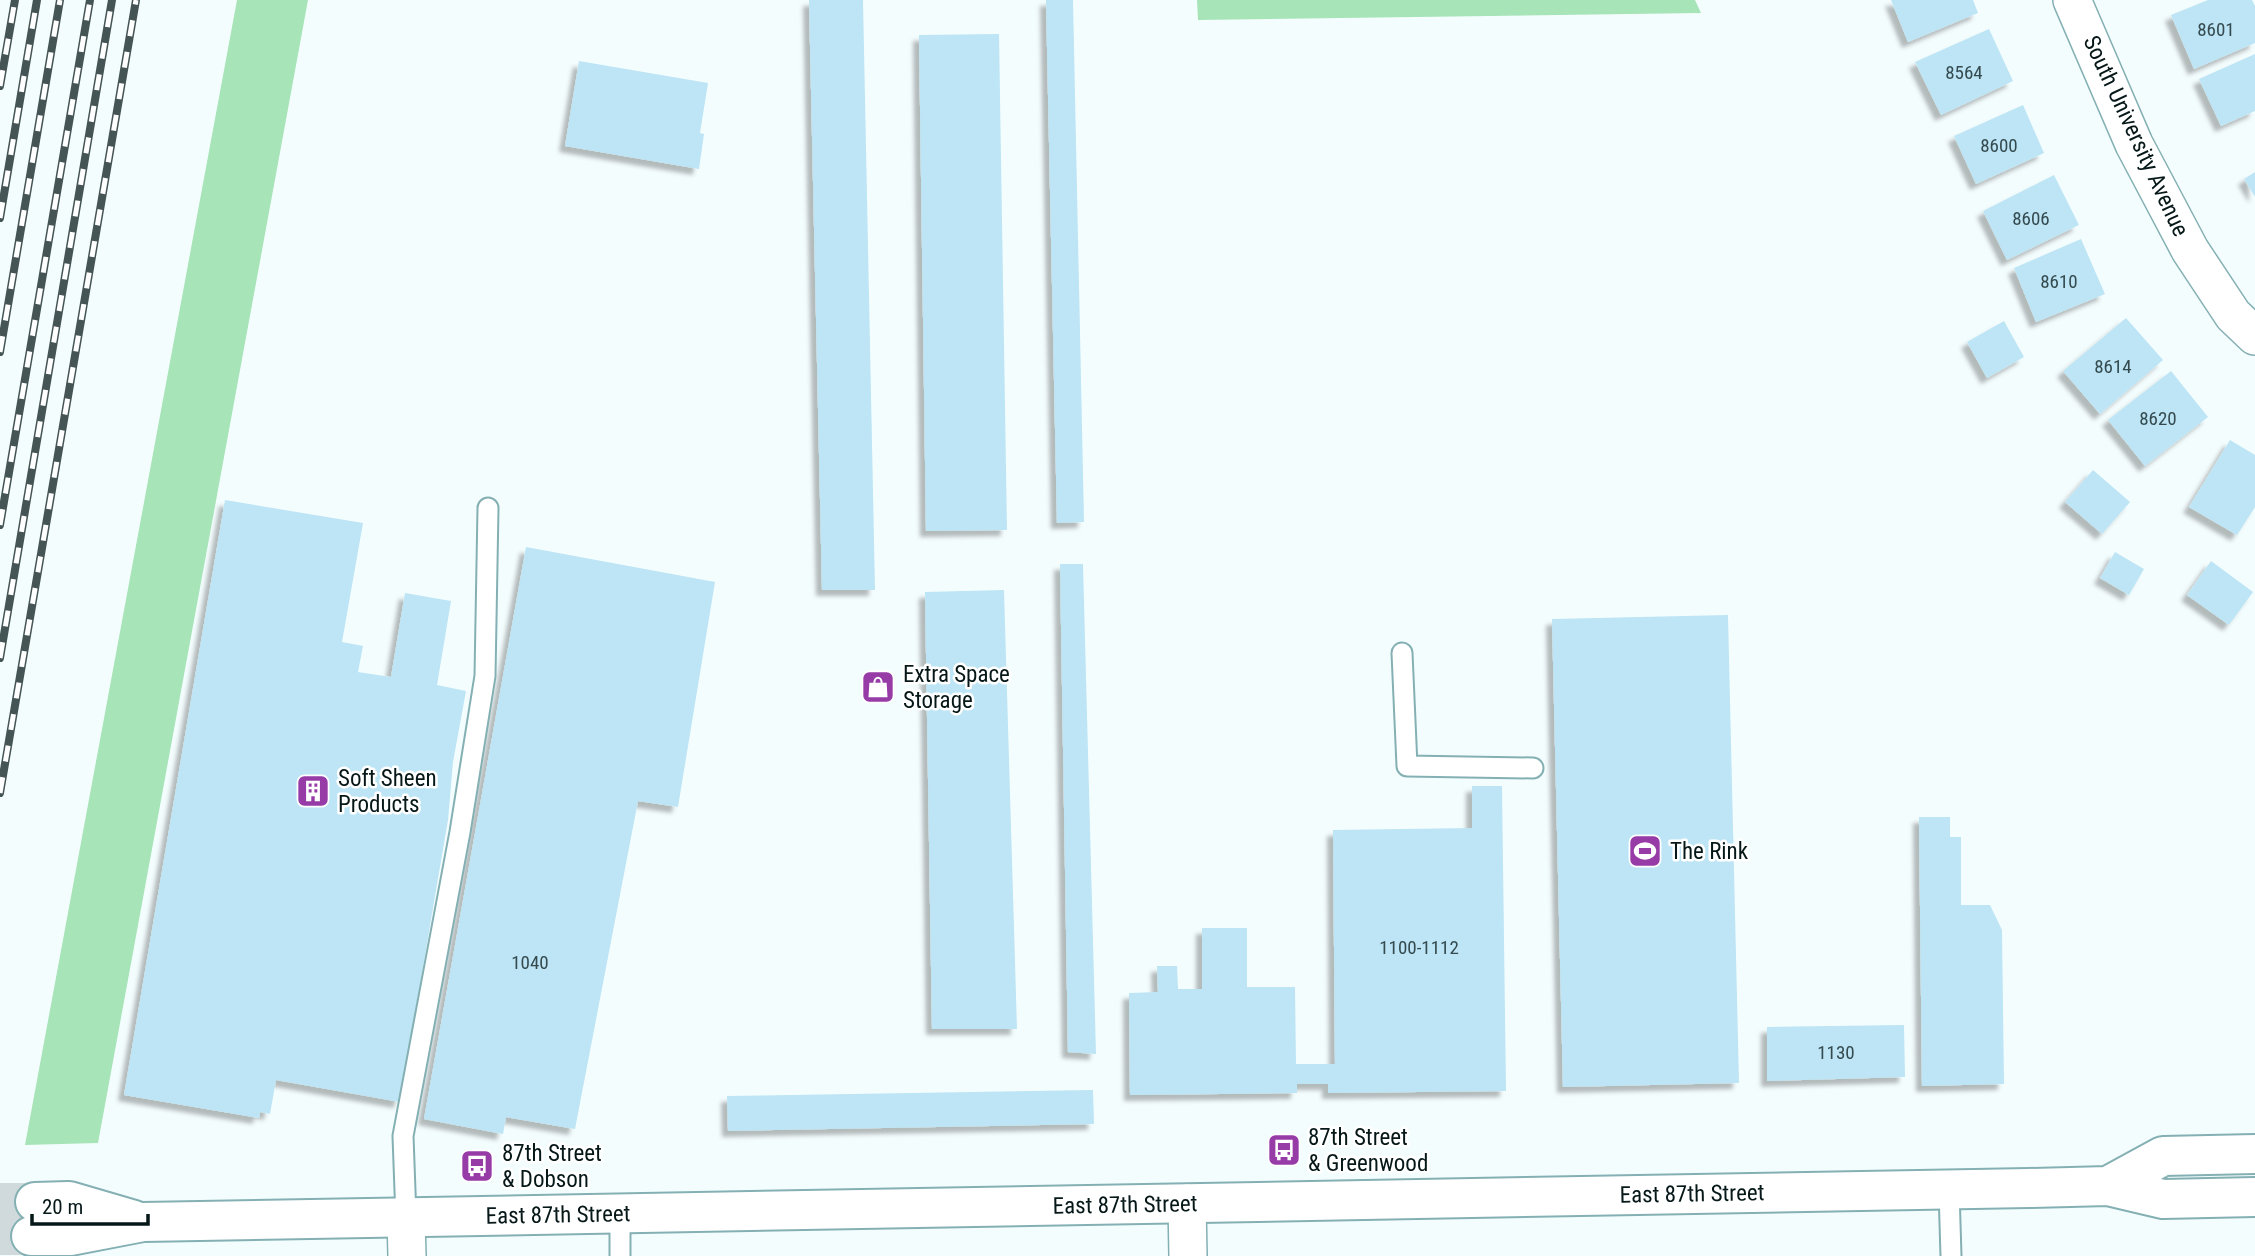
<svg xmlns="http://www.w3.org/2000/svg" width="2255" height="1256" viewBox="0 0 2255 1256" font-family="'Roboto Condensed',sans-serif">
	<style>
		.green { fill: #a7e4b8 }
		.building { fill: #bde5f5; filter: url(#shadow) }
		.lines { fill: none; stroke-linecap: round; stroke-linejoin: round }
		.secondary-tunnel { stroke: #d0dadc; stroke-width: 38; stroke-dasharray: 38 19; stroke-linecap: butt }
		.lane-casing { stroke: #84b0b3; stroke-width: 23 }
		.street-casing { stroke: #84b0b3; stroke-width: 40 }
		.secondary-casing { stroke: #84b0b3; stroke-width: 42 }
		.lane { stroke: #fff; stroke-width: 19 }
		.street { stroke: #fff; stroke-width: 37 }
		.secondary { stroke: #fff; stroke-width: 38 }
		.rail-casing { stroke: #455455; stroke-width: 8 }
		.rail { stroke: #fff; stroke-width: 5; stroke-dasharray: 16; stroke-linecap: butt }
		.labels { text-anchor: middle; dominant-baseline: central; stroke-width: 5; stroke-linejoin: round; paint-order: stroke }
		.number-label { font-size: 19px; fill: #344a4f }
		.street-label { font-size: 23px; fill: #061718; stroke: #fff }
		.poi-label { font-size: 23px; fill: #061718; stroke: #fff; text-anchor: start }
	</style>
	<defs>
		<filter id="shadow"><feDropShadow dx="-6" dy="6" stdDeviation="2" flood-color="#0004"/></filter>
	</defs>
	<rect width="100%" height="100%" fill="#f4fdfe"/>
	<path class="green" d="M237,0H308L98,1143L25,1145Z
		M1197,0H1695L1701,13L1198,20Z"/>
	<path class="building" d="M809,0H863L875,590H822Z
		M1046,0H1073L1084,522L1057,523Z
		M1891,0H1973L1978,13L1908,42Z
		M2208,0H2252L2255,6V43L2194,69L2171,15Z
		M1989,29L2013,81L1941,115L1915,62Z
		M999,34L1007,530L926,531L919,35Z
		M2255,54V111L2221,126L2199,79Z
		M579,61L708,83L700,133L704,134L699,169L565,146Z
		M2023,105L2044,153L1976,184L1954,136Z
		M2255,172V197L2244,179Z
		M2054,175L2079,225L2007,260L1983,211Z
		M2081,239L2105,294L2036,322L2014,268Z
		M2126,318L2163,360L2100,414L2063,371Z
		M2004,321L2024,357L1987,378L1967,342Z
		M2171,371L2208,417L2145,466L2108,420Z
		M2230,440L2255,455V507L2237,535L2189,507Z
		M2093,470L2130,502L2102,534L2065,502Z
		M225,500L363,523L342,642L363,646L358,672L391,677L405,593L451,601L437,685L466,691L453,762L448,820L400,1102L276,1080L270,1114L260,1112L259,1118L124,1095Z
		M526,547L715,582L678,807L638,801L575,1129L506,1117L503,1134L424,1119Z
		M2115,552L2144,569L2129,595L2100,578Z
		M2211,561L2253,592L2229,625L2187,595Z
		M1060,564H1083L1096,1054L1068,1052Z
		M1004,590L1017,1029H932L925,592Z
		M1728,615L1739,1083L1563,1087L1552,619Z
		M1472,786H1502L1506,1091L1328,1093V1084H1297V1093L1130,1095L1129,993L1158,992L1157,966H1177L1178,989H1202V928H1247V987H1295L1296,1064H1335L1333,830L1472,828Z
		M1919,817H1950V837H1961V905H1990L2002,930L2004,1084L1922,1086Z
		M1904,1025L1905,1077L1767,1081V1027Z
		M1093,1090L1094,1124L728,1131L727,1096Z"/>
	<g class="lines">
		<path class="secondary-tunnel" d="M0,1202H35
			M0,1236H31"/>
		<defs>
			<path id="lane" d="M1402,653L1407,766L1533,768
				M1949,1190L1951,1256
				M620,1214V1256
				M406,1218L403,1136L460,832L485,676L488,508"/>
			<path id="street" d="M2072,0L2134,144L2190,250L2233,315L2255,336
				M1187,1203L1188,1256
				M406,1218L407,1256"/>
			<path id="secondary" d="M2108,1186L2163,1156L2255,1154
				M35,1202L69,1201L134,1220
				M31,1236H70L143,1222L2029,1188L2108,1186L2163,1199L2255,1197"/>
		</defs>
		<use href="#lane" class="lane-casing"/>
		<use href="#street" class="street-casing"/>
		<use href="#secondary" class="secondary-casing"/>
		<use href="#lane" class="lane"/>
		<use href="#street" class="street"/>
		<use href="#secondary" class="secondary"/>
		<defs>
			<path id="rail" d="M0,86L15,0
				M0,218L37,0
				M0,352L60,0
				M0,525L90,0
				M0,658L112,0
				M0,793L136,0"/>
		</defs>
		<use href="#rail" class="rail-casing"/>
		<use href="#rail" class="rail"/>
	</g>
	<defs>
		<symbol id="shop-square" viewBox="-11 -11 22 22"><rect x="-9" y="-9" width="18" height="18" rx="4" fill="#973ca7" stroke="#fff"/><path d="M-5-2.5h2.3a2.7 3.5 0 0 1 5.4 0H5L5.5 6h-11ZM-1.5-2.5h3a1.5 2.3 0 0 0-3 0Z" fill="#fff"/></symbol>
		<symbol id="building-square" viewBox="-11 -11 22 22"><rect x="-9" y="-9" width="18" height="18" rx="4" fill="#973ca7" stroke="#fff"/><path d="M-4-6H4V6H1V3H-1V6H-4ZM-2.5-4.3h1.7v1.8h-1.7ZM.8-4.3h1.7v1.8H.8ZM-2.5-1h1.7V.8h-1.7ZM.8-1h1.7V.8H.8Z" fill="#fff"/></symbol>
		<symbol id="stadium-square" viewBox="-11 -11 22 22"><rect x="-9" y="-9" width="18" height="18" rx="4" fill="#973ca7" stroke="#fff"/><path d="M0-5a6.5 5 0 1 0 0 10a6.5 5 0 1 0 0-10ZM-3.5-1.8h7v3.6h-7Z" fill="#fff"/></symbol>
		<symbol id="bus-square" viewBox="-11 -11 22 22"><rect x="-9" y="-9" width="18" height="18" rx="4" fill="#973ca7" stroke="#fff"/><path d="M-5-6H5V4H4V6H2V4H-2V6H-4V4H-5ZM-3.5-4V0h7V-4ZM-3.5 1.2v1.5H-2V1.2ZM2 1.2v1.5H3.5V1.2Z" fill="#fff"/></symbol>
	</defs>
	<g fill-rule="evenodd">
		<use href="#shop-square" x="859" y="668" width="38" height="38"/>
		<use href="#building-square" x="294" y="772" width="38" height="38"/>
		<use href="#stadium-square" x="1626" y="832" width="38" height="38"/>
		<use href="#bus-square" x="1265" y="1131" width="38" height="38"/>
		<use href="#bus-square" x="458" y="1147" width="38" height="38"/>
	</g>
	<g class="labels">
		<g class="number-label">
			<text x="2216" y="29">8601</text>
			<text x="1964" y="72">8564</text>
			<text x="1999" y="145">8600</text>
			<text x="2031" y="218">8606</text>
			<text x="2059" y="281">8610</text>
			<text x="2113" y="366">8614</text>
			<text x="2158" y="418">8620</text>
			<text x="1419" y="947">1100-1112</text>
			<text x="530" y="962">1040</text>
			<text x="1836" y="1052">1130</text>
		</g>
		<g class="street-label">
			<text transform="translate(2136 136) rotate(65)">South University Avenue</text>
			<text transform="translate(1692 1194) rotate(-1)">East 87th Street</text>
			<text transform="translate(1125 1205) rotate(-1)">East 87th Street</text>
			<text transform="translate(558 1215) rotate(-1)">East 87th Street</text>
		</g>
		<g class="poi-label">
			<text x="903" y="674">Extra Space<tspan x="903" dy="26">Storage</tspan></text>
			<text x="338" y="778">Soft Sheen<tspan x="338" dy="26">Products</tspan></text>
			<text x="1670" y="851">The Rink</text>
			<text x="1308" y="1137">87th Street<tspan x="1308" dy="26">&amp; Greenwood</tspan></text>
			<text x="502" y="1153">87th Street<tspan x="502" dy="26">&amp; Dobson</tspan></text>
		</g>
	</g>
	<path d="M32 1214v10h116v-10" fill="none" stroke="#061718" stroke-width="3.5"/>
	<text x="42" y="1214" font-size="21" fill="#061718" stroke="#ffffff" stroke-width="5" paint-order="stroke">20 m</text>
</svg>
